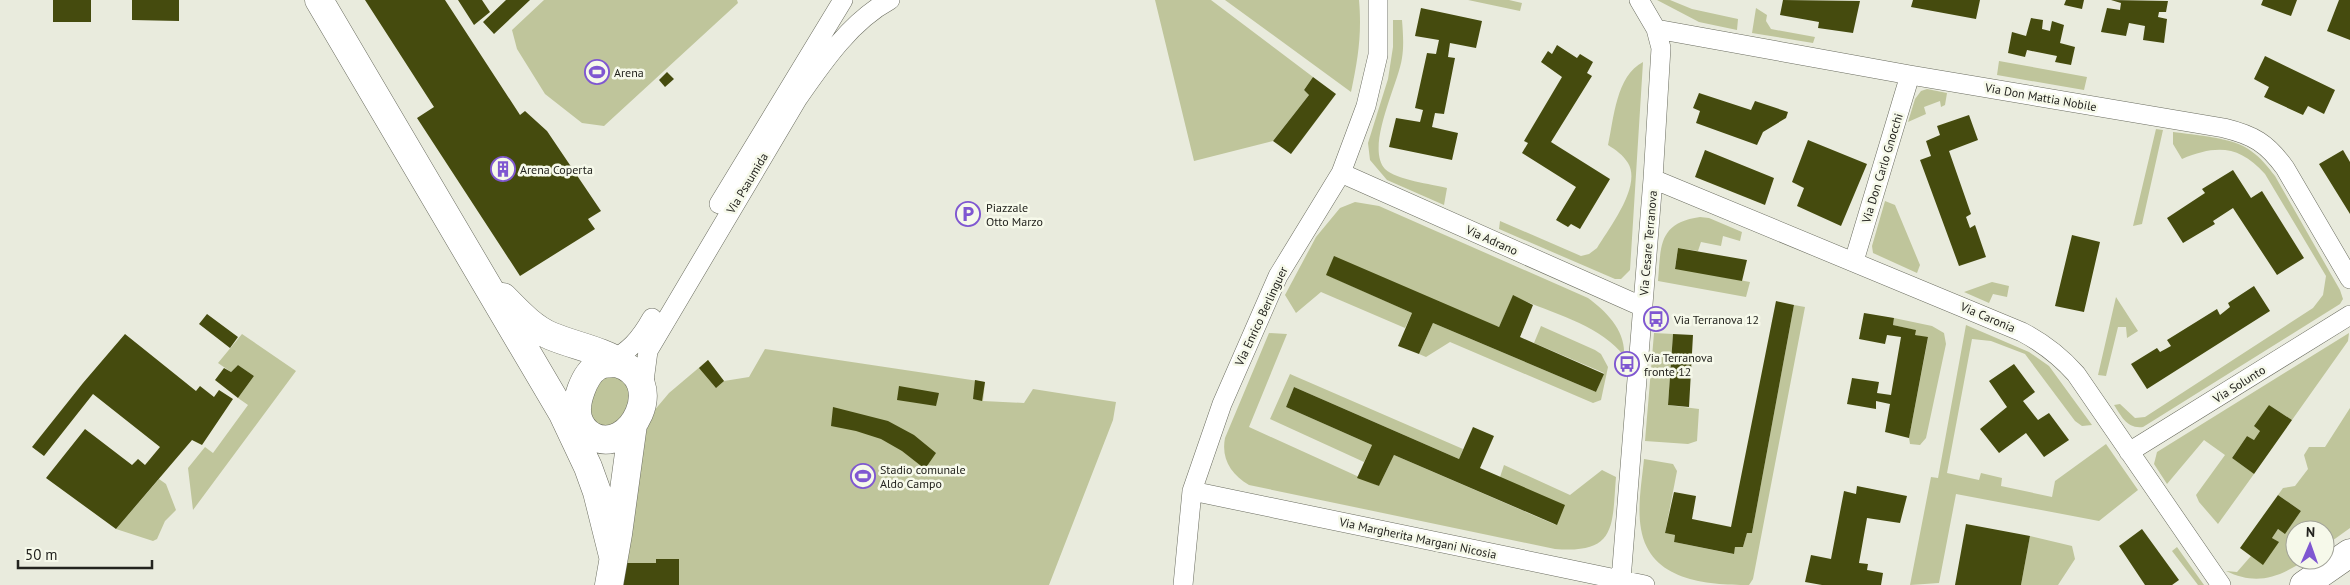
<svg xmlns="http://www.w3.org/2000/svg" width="2350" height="585" viewBox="0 0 2350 585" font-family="'PT Sans',sans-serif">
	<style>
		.green { fill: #bfc59b }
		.building { fill: #454b0e }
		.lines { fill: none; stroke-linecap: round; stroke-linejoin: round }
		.street-casing { stroke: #6a6c5f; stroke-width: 20 }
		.secondary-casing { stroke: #6a6c5f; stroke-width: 29 }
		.street { stroke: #fff; stroke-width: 19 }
		.secondary { stroke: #fff; stroke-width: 28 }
		.labels { text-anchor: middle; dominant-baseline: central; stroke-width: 5; stroke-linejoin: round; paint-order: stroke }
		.poi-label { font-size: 12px; fill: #23231e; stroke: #f6f9ea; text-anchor: start }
		.street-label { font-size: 12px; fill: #23231e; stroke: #f6f9ea }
	</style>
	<rect width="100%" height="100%" fill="#e9ebdd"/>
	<path class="green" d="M544,0H737L738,3L604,126L582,123L545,94L517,49L512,30Z
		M1155,0H1211L1313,77L1304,90L1309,95L1273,141L1194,161Z
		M1225,0H1359C1362,34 1358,59 1351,92Z
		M1468,0H1509L1522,3L1520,11Z
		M1657,0H1670L1692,9L1738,19L1737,30L1699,22Z
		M1756,8L1767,15L1766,21L1771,29L1815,37L1813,43L1752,33Z
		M1393,20H1402C1403,33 1404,46 1402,58C1398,85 1365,147 1385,169C1396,180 1432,184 1447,188L1444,205L1387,180L1370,160L1368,143L1388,79L1393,47Z
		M1999,61L2087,77L2084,90L1997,75Z
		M1643,62L1630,270L1621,279H1615L1499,229L1500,221L1581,256L1589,254L1597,248C1609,228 1642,186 1628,163C1623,155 1616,150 1608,145C1614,118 1616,76 1643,62Z
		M1927,89L1947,93L1945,105L1941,107L1940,101L1924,107L1926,114L1908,122L1915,99L1921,91Z
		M2156,129L2163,130L2142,224L2133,226Z
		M2173,132C2194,135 2234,137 2251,151C2261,158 2268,167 2275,176L2340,290L2343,299L2340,304L2143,427C2127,429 2122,417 2114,405L2120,404L2135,418L2145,417L2313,308L2323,295L2326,276L2265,174C2239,145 2216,145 2182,159L2173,144Z
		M1885,201L1895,205L1920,265L1917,273L1873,253L1872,246Z
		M1355,202L1379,206L1588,298C1607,312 1626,331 1624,356C1600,324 1548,312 1513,296L1499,327L1327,275L1412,313L1405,328L1321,292L1296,313L1285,295L1316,237L1340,208Z
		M1700,217L1709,218L1742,232L1740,241L1723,236L1721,246L1701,242L1698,251L1678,248L1675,268L1750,282L1746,297L1658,281C1661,246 1658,223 1700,217Z
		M1992,282L2009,286L2007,297L1993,294L1989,303L1964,292Z
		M2116,297L2138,331L2127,338L2126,327H2118L2106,376L2098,375Z
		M1794,305L1805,307L1753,579L1749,585C1706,585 1650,581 1641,529C1637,506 1642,481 1644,459L1673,464L1677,471L1665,533L1675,535L1674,542L1733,554L1735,547H1743L1747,533H1752Z
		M1894,318L1932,326L1944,333L1946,344L1926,438L1920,445L1910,444L1909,438L1928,338L1915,335V330L1893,325Z
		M1433,323L1596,392L1604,373L1534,343L1541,326L1595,350L1601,354L1608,367L1601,400L1593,403L1450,342L1426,357L1419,354Z
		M1966,325L2029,352L2049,366L2092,425L2082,426L2075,421L2025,354L1991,341L1972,339L1947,473L1979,480L1981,473L2002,478L2001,486L2052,497L2055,481L2106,444L2138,490L2099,521L1956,494L1939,583L1910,585L1931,477L1938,478Z
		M1269,333L1287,334L1249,427L1379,486L1394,455L1556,525L1500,477L1504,465L1570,495L1602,470L1616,477C1612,526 1617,554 1555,549L1249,485C1231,474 1221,459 1225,438Z
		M1654,333L1673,334L1668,405L1699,409L1697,441L1688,444L1645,441Z
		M2349,333L2348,341L2292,420L2269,405L2260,431L2254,440L2247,436L2232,458L2254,474L2218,524L2199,502L2196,495L2225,455L2204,440L2167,484L2154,464L2157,452Z
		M242,334L296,371L193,510L188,468L205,447L213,453L248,405L238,398L254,376L238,365L231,372L218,363Z
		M765,349L985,382L983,401L1024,403L1033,389L1116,402L1113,420L1049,585H619L639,438L653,412L669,393L708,360L724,381L749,377Z
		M608,373L629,380V406L616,428L593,427C588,397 585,395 608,373Z
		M1290,374L1463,449L1459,459L1294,387L1286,407L1372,445L1364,462L1270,419Z
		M2350,408V528L2325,546V530H2295V560H2305C2277,579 2255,585 2226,571L2237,572L2251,556L2263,564L2278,542L2272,538L2278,529L2285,533L2301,511L2278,495L2283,488L2295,486L2308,469L2304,455L2309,447H2325Z
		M159,479L166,484L176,510L165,521L157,539L153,541L116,529Z
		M2030,536L2072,546L2075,559L2058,585H2021Z
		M2177,547L2204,585H2198L2172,551Z"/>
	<path class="building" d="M53,0H91V22H53Z
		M132,0H179V21L132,20Z
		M365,0H445L520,115L525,111L547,131L601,211L588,219L595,229L520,276L417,118L434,107Z
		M458,0H482L490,12L474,25Z
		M506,0H530L494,34L483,22Z
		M1783,0L1860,1L1853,33L1818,28L1819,22L1780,15Z
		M1913,0H1980L1976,19L1911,7Z
		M2066,0H2084L2082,9L2064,5Z
		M2111,0L2168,1L2166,12H2159L2158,17L2167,19L2164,43L2143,40L2145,26L2129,23L2126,36L2101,32L2107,8L2120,10L2121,3Z
		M2263,0H2297L2291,16L2261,5Z
		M2339,0H2350V40L2327,31Z
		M1421,8L1482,21L1476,48L1450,43L1448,57L1455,58L1444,114L1435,113L1432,127L1458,133L1452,160L1389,147L1396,118L1420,122L1423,110L1415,108L1427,53L1436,54L1439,40L1415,36Z
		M2031,18L2043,20L2042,29L2050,31L2052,21L2064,25L2060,43L2075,47L2071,65L2055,62L2057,56L2027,50L2025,57L2008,53L2012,32L2026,36Z
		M1557,45L1577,58L1580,54L1593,62L1587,73L1592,76L1551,142L1610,179L1580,229L1571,224L1568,227L1556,220L1576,187L1522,153L1528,143L1524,141L1562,77L1541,62L1548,51L1552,54Z
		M2265,56L2335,90L2324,114L2308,106L2303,115L2264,97L2269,87L2254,79Z
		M667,72L674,79L665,87L659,80Z
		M1313,77L1336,94L1291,154L1273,141L1309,95L1304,90Z
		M1699,93L1751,110L1755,101L1788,112L1786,118L1763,132L1757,145L1696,123L1700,111L1693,108Z
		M1969,115L1978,140L1949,151L1971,214L1966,217L1970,228L1975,225L1986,257L1959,266L1920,160L1931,156L1926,141L1940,135L1937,126Z
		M1808,140L1867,164L1841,226L1797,206L1804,188L1792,182Z
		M1705,150L1774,178L1765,205L1695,177Z
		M2343,150L2350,162V214L2319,164Z
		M2233,170L2251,198L2262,191L2304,258L2277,275L2233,208L2213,221L2215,224L2183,243L2167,218L2205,193L2202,189Z
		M2072,235L2100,242L2084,312L2055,306Z
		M1678,248L1747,260L1742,281L1675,269Z
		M1334,256L1499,327L1513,295L1533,305L1520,337L1604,374L1596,392L1433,323L1419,354L1398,346L1412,313L1326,275Z
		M2254,286L2270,311L2147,389L2131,364L2157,348L2160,352L2171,346L2167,340L2217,309L2220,315L2230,307L2228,303Z
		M1776,301L1794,305L1752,533H1747L1743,547H1735L1734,554L1674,542L1675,535L1665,533L1674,492L1696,496L1692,519L1731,527Z
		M1864,313L1894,318L1893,325L1916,330L1915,335L1928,337L1909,438L1885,432L1890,404L1876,401V409L1847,404L1852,378L1879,382L1877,393L1891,395L1901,337L1887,335L1885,344L1859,339Z
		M207,314L238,337L230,348L199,324Z
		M125,334L196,391L200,386L214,397L219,390L233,399L202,445L192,440L116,529L46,478L85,429L132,465L138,459L145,465L160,447L93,394L44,456L32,447L83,383Z
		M1673,334L1693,335L1689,407L1668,405Z
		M708,360L724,381L716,388L699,368Z
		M2014,364L2035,392L2023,401L2038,420L2049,413L2069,440L2044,457L2026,433L1999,453L1980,429L2007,407L1989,381Z
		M238,365L254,376L238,398L215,380L224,368L231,372Z
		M975,380L985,382L982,401L973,399Z
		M899,386L939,393L936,406L897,400Z
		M1294,387L1459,459L1473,427L1494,436L1480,468L1565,505L1557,525L1394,455L1379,486L1357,478L1372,445L1286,407Z
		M2269,405L2292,420L2254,474L2232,458L2247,436L2254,440L2260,431L2254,426Z
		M833,407L888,421L914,435L936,453L925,469L902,451L881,439L856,431L831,426Z
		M1857,486L1907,496L1900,523L1867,518L1859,563L1868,564L1867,570L1883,573L1881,585H1822L1805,582L1811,555L1831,559L1844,491L1856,494Z
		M2278,495L2301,511L2285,534L2278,529L2272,538L2279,542L2263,565L2240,548Z
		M1966,524L2030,536L2021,585H1955Z
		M2142,529L2179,580L2172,585H2145L2119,546Z
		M656,559H679V585H622V563H656Z"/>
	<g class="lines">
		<defs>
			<path id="street" d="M1656,29L1910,75L2224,128C2253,135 2267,143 2285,168L2350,279
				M1341,173L1643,307
				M1653,179L2022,332C2043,343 2060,356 2076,374L2221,585
				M719,204L843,0
				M1854,261L1910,75
				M607,364C630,350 639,341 652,318
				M643,389L648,351L798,98C823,62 851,21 890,0
				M2129,452L2350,315
				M1192,491L1645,585
				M1621,580L1653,179L1661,48L1656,29L1639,0
				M1183,585L1192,491L1222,404L1278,276L1341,173L1366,106L1378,55V0"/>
			<path id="secondary" d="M319,0L563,414L588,467L597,492L613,556
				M503,297C517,311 532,328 551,336C575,346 601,350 623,364
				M617,363C670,379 631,457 592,436C585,432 580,425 578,418C574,403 584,374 598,366C604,363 611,363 617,363Z
				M609,585L618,534L633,424
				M2304,585L2350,553"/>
		</defs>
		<use href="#street" class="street-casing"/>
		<use href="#secondary" class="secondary-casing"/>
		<use href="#street" class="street"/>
		<use href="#secondary" class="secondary"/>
	</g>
	<defs>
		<symbol id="stadium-ring" viewBox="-11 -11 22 22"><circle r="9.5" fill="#f6f9ea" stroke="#7f57d1" stroke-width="1.5"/><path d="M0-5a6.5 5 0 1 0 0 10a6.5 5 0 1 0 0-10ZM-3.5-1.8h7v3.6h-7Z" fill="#7f57d1"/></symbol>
		<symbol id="building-ring" viewBox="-11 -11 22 22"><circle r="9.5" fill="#f6f9ea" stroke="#7f57d1" stroke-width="1.5"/><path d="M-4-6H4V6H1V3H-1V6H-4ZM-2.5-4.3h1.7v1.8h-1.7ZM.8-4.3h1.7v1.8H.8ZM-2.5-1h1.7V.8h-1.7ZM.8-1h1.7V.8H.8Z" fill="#7f57d1"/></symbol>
		<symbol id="parking-ring" viewBox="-11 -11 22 22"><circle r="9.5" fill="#f6f9ea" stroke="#7f57d1" stroke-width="1.5"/><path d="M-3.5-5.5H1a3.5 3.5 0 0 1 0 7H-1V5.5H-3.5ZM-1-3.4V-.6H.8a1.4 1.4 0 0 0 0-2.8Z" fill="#7f57d1"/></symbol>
		<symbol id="bus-ring" viewBox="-11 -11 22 22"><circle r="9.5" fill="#f6f9ea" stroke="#7f57d1" stroke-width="1.5"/><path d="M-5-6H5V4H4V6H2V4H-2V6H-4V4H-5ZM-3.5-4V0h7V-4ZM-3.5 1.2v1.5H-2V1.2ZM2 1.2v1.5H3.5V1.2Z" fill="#7f57d1"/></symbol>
	</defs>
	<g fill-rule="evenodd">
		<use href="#stadium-ring" x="583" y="58" width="28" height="28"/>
		<use href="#building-ring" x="489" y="155" width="28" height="28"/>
		<use href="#parking-ring" x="954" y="200" width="28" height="28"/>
		<use href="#bus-ring" x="1642" y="305" width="28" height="28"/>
		<use href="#bus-ring" x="1613" y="350" width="28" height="28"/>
		<use href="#stadium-ring" x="849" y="462" width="28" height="28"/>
	</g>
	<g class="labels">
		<g class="poi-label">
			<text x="614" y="72">Arena</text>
			<text x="520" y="169">Arena Coperta</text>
			<text x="986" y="207">Piazzale<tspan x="986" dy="14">Otto Marzo</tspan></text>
			<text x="1674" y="319">Via Terranova 12</text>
			<text x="1644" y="357">Via Terranova<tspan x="1644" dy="14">fronte 12</tspan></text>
			<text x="880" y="469">Stadio comunale<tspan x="880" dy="14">Aldo Campo</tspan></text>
		</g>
		<g class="street-label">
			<text transform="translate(2041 97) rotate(10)">Via Don Mattia Nobile</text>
			<text transform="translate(1882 168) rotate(-73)">Via Don Carlo Gnocchi</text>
			<text transform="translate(747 183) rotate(-59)">Via Psaumida</text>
			<text transform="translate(1492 240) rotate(24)">Via Adrano</text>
			<text transform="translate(1648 243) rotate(-85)">Via Cesare Terranova</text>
			<text transform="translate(1261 316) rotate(-65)">Via Enrico Berlinguer</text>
			<text transform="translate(1988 317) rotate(23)">Via Caronia</text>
			<text transform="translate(2239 384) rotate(-32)">Via Solunto</text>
			<text transform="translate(1418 538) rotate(12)">Via Margherita Margani Nicosia</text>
		</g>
	</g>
	<g transform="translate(2310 545) rotate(2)"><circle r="24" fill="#f6f9ea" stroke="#a2a398"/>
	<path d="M0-4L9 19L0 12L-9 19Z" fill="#7f57d1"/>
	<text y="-8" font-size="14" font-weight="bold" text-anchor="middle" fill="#23231e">N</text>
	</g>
	<path d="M18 560v8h134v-8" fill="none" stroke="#23231e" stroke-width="2.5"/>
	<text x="25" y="560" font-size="15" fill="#23231e" stroke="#f6f9ea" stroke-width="4" paint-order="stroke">50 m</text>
</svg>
